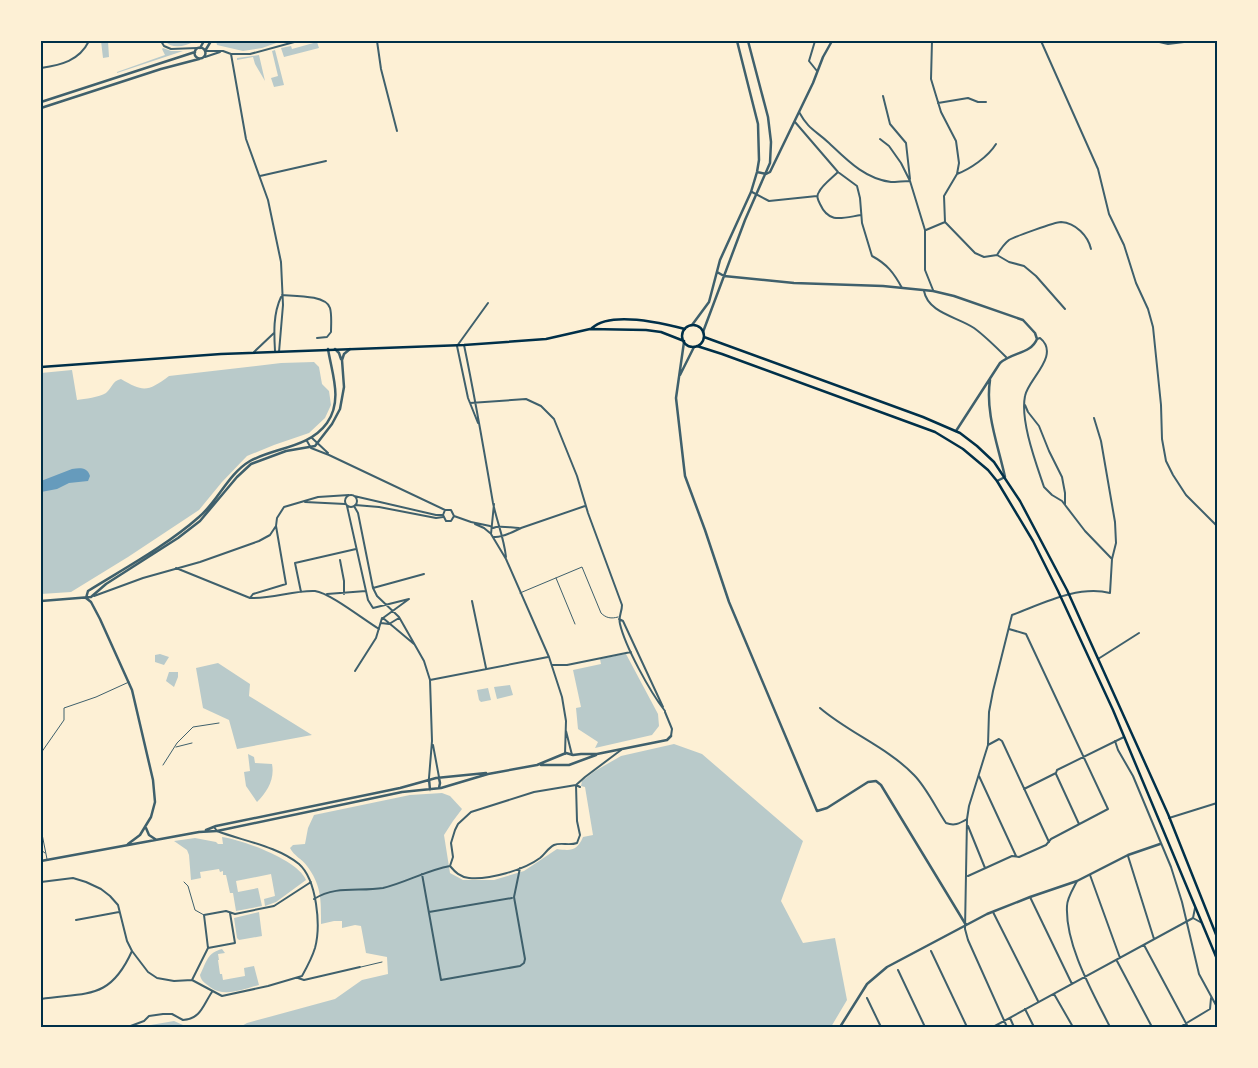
<svg xmlns="http://www.w3.org/2000/svg" width="1258" height="1068" viewBox="0 0 1258 1068" font-family="Montserrat,sans-serif">
	<style>
		.green { fill: #b9caca }
		.water { fill: #669bbc }
		.lines { fill: none; stroke-linecap: round; stroke-linejoin: round }
		.pedestrian { stroke: #3f606c; stroke-width: 1 }
		.minor { stroke: #3f606c; stroke-width: 2 }
		.tertiary { stroke: #3f606c; stroke-width: 2.5 }
		.secondary { stroke: #003049; stroke-width: 2.5 }
		.neatline { fill: none; stroke: #003049; stroke-width: 2 }
	</style>
	<rect width="100%" height="100%" fill="#fdf0d5"/>
	<path class="green" d="M101,41H108L109,57L103,58Z
		M165,41H196C185,46 173,50 165,41Z
		M216,41H282L262,48L243,51L217,45Z
		M317,42L319,48L284,57L281,48L291,46L292,49Z
		M163,48L171,51H183L117,73V72L165,55L162,49Z
		M275,50L284,85L274,87L271,78L278,76L272,51Z
		M259,55L265,81L255,64L253,57L237,60V58Z
		M314,362L319,367L322,384L329,391L331,405L325,418L309,433L274,445L247,456L222,482L199,510L128,557L71,592L41,594V373L72,370L77,400C85,399 99,397 106,393C112,388 112,381 121,379C143,392 148,392 169,376L281,363Z
		M160,654L169,657L164,665L155,662V655Z
		M626,654L658,714L659,726L652,735L595,748L598,742L578,729L576,708L581,707L573,670L601,664L600,659Z
		M218,663L250,684L249,696L312,735L237,749L229,720L203,708L196,668Z
		M169,672H178V677L174,687L166,681Z
		M510,685L513,695L497,699L494,687Z
		M488,688L491,700L481,702L479,700L477,690Z
		M674,744L702,754L803,841L781,901L803,943L835,938L847,1000L831,1027H240L247,1023L335,999L362,980L388,974L387,957L366,953L361,926L355,925L342,928V921H334L321,924C321,901 322,886 307,866C302,859 294,856 290,848L293,845L305,844L308,828L314,815L410,795L442,793L450,796L462,809L453,821L444,835L450,873L463,880H494L524,871L557,849C571,851 577,851 583,837L593,835L585,787L581,786L582,781L595,771L621,756Z
		M248,754L254,757L255,763L272,764C275,779 267,792 257,802L246,786L244,772L250,771Z
		M222,837C243,840 298,860 306,880L276,902L265,906L264,899L275,896L271,874L236,881L238,892L258,888L262,906L236,911L233,893H230L226,875H223V871L220,872L219,869L200,872L201,878L191,880L189,855L187,850L174,841L195,838L216,842L218,844H223Z
		M259,912L262,936L239,940L237,938L234,918Z
		M222,949L225,953L218,954L219,960H218L220,974H222L223,980L245,976L244,968L254,966L259,985C243,989 224,998 210,987C205,983 201,981 200,975C207,961 207,953 222,949Z
		M174,1021L183,1025L144,1027L145,1026Z"/>
	<path class="water" d="M72,469C80,468 87,467 90,476L88,481L69,483L57,489L41,492V481Z"/>
	<g class="lines">
		<path class="pedestrian" d="M556,578L575,624
			M520,593L582,567L601,613C606,618 611,619 618,617
			M176,747L192,743
			M41,753L64,720V708L96,697L129,682
			M163,765L177,743L193,727L219,723
			M41,829L47,859
			M41,850L45,853
			M184,882L188,886L195,910L204,915
			M361,967L382,962"/>
		<path class="minor" d="M161,41L164,46L171,49L197,48
			M377,41L381,69L397,131
			M815,41L809,61L817,71
			M932,41L931,79L941,112L956,141L959,163L957,174L944,196L945,222L975,253L984,257L997,255L1009,262L1024,266L1036,276L1065,309
			M1041,41L1098,169L1109,214L1124,245L1136,283L1148,309L1153,327L1161,405L1162,439L1166,461L1173,475L1186,495L1217,526
			M1155,41L1168,44L1192,41
			M205,51H223L231,54H250L298,41
			M231,54L246,139L268,200L281,262L283,305L279,352
			M205,57L220,52
			M41,68C61,65 79,61 89,41
			M883,96L890,124L906,143L910,179
			M938,103L968,98L978,102H986
			M799,112C809,130 815,130 829,143C847,160 865,179 891,182C897,182 904,181 910,181
			M795,122L838,172L857,186L860,198L862,223L872,256C887,264 894,273 902,288
			M880,139L889,146L901,163L910,181L925,230V270L933,290
			M838,172C832,178 822,185 819,192C816,196 818,200 820,204C829,224 842,218 861,215
			M957,174C970,169 988,157 996,144
			M260,176L326,161
			M752,192L769,201L817,196
			M926,230L945,222
			M997,255C1000,250 1004,244 1009,240C1014,237 1055,222 1061,222C1076,223 1088,236 1091,249
			M924,291C928,313 958,317 974,328C985,336 996,347 1006,357
			M282,295C295,296 326,295 330,308C332,315 331,325 331,332L327,337L317,338
			M1037,339L1040,338C1061,355 1028,379 1025,396C1020,421 1036,463 1044,487L1052,495L1062,501L1085,531L1112,559
			M464,345C475,397 484,450 493,503C497,522 504,538 506,557
			M275,351C274,333 273,314 281,297
			M254,352L274,333
			M470,403L526,399L541,406L554,419L577,476L588,513L622,605C622,612 618,617 620,624C625,646 650,692 665,711
			M1025,405L1028,412L1039,426L1049,451L1062,477L1065,493V505
			M478,423L468,398L457,346L488,303
			M312,438L328,453
			M307,441L311,448L329,455L445,510H451L454,516
			M345 501a6 6 0 1 1 12 0a6 6 0 1 1-12 0Z
			M354,496L436,515H443
			M305,502L345,504
			M494,504L491,534L506,559L549,657L562,697L566,721L565,754
			M355,505L379,507L436,518L443,517
			M347,506L368,600L373,608L409,599L383,618L414,644
			M354,506L358,513L373,588L377,596L399,617L424,661L430,680L432,741L429,778
			M445,510L443,515L446,521H451L454,516
			M454,516L471,522
			M471,522L490,526L493,528C499,525 511,528 519,528
			M475,524L484,528L490,533
			M494,537C502,538 513,532 521,528L585,506
			M340,560L344,581V594
			M176,568L250,598C272,599 294,590 315,591C330,593 364,620 379,629
			M373,588L424,574
			M301,592L295,563L356,549
			M327,594L366,591
			M94,596L143,578L200,562L259,541L270,535L276,526L277,518L284,507L318,497L349,495
			M250,598L253,594L286,584L276,526
			M472,601L486,668
			M619,619L623,621L663,707
			M381,623L389,624L399,618
			M1098,659L1139,633
			M552,665H567L631,652
			M355,671L376,638L382,618
			M430,680L548,657
			M820,708C849,733 887,747 914,775C926,787 936,808 946,823C954,826 959,824 967,819
			M665,712L672,729L671,736
			M566,731L572,755
			M1115,741L1118,750L1133,776L1171,867L1182,902L1199,974L1217,1007
			M433,745L439,777
			M988,745L999,739L1002,741L1049,842
			M1056,774L1079,824
			M979,776L1016,856
			M580,787L576,785L534,792L471,812L458,824L455,830L451,843L453,857L450,866C455,872 460,877 469,878C489,880 524,870 540,858C545,854 548,848 554,845C561,842 569,846 577,843L580,835L577,821L576,785L585,777L621,750
			M1024,789L1056,773L1057,770L1124,737
			M1169,818L1217,803
			M968,826L985,868
			M1128,856L1154,939
			M422,874L441,980L520,966L524,963L525,959L514,897L520,868
			M1090,875L1120,958
			M968,876L1012,856L1019,857L1046,845L1051,839L1108,809L1026,634L1009,629
			M1077,881C1073,889 1067,898 1067,906C1065,945 1093,993 1110,1027
			M41,882L73,878L86,882L101,889L110,896L118,905L127,941L132,951L148,972L157,978L174,981L192,980L222,996L268,986L302,976C307,967 312,958 315,948C321,926 317,880 299,864C277,846 243,841 217,831L214,827
			M1030,897L1072,984
			M314,899C336,885 359,892 383,888C405,883 427,870 450,866
			M429,912L512,898
			M993,912L1038,1001
			M1193,918L1195,908
			M1193,918L1202,923
			M76,920L119,912
			M1144,945L1188,1027
			M208,948L204,915L226,911L235,914L274,906L311,882
			M208,948L235,943L230,913
			M931,951L967,1027
			M1117,961L1152,1027
			M898,970L925,1027
			M298,978L304,980L360,967
			M192,980L208,948
			M1054,994L1073,1027
			M867,998L881,1027
			M41,999C88,992 110,1000 132,951
			M1025,1009L1034,1027
			M1010,1018L1014,1027
			M128,1027L144,1021L149,1016L163,1014H172L183,1020C201,1019 203,1005 212,992
			M993,1027L1193,918
			M1007,1027L968,940L965,929L967,819L969,806L988,745L989,712L993,691L1012,615C1042,604 1077,585 1110,593L1112,559L1116,543L1115,522L1101,441L1094,418
			M1180,1027L1210,1009L1211,998"/>
		<path class="tertiary" d="M194.5 53a5.5 5.5 0 1 1 11 0a5.5 5.5 0 1 1-11 0Z
			M200,48L204,41
			M205,51L211,41
			M41,102L195,52
			M41,108L161,69L199,59
			M757,172L766,174L770,172L813,83L823,57L832,41
			M717,272L724,276L794,283L883,286L933,291L954,296L1023,320L1035,333L1037,339C1031,354 1012,352 1000,363L956,431
			M692,325L709,302L720,260L751,192L757,172L759,160L758,124L737,41
			M703,332L745,220L770,163L771,142L768,117L748,41
			M684,342L676,398L685,476L705,530L729,602L817,811L827,808L868,782L876,781L881,785L966,925
			M335,349L339,353L341,359
			M680,375L694,347
			M990,380C985,412 998,445 1005,477L997,481
			M86,598L88,591C125,568 166,546 199,517C218,501 228,474 250,461C276,447 309,448 327,423C343,400 332,374 328,349
			M86,598L91,602L100,619L132,690L153,780L155,802L151,817L140,835L128,844
			M41,601L91,597L106,584L178,538L200,521L237,477L251,464L286,451L315,446L332,424L340,409L344,387L342,360L344,354L350,349
			M541,765H569L596,755
			M439,778L440,783L439,788
			M429,779L430,790
			M146,828L149,835L155,839
			M206,830L216,826L400,788L436,778L486,773
			M41,861L199,832L217,831L402,792L441,788L488,774L537,765L566,753L573,755L581,754H597L667,740L671,736
			M840,1027L867,984L887,967L987,914L1030,897L1077,881L1128,855L1160,844"/>
		<path class="secondary" d="M682 336a11 11 0 1 1 22 0a11 11 0 1 1-22 0Z
			M592,328C611,311 662,323 685,329
			M704,337L923,417L960,433L977,446L994,462L1020,501L1067,590L1168,814L1217,937
			M697,346L722,354L935,432L963,449L988,470L997,481L1033,541L1058,591L1113,710L1217,959
			M41,367L221,354L464,345L546,339L590,329L646,330L661,332L684,341"/>
	</g>
	<rect width="1258" height="1068" fill="none" stroke="#fdf0d5" stroke-width="85"/>
	<rect x="42" y="42" width="1174" height="984" class="neatline"/>
</svg>
